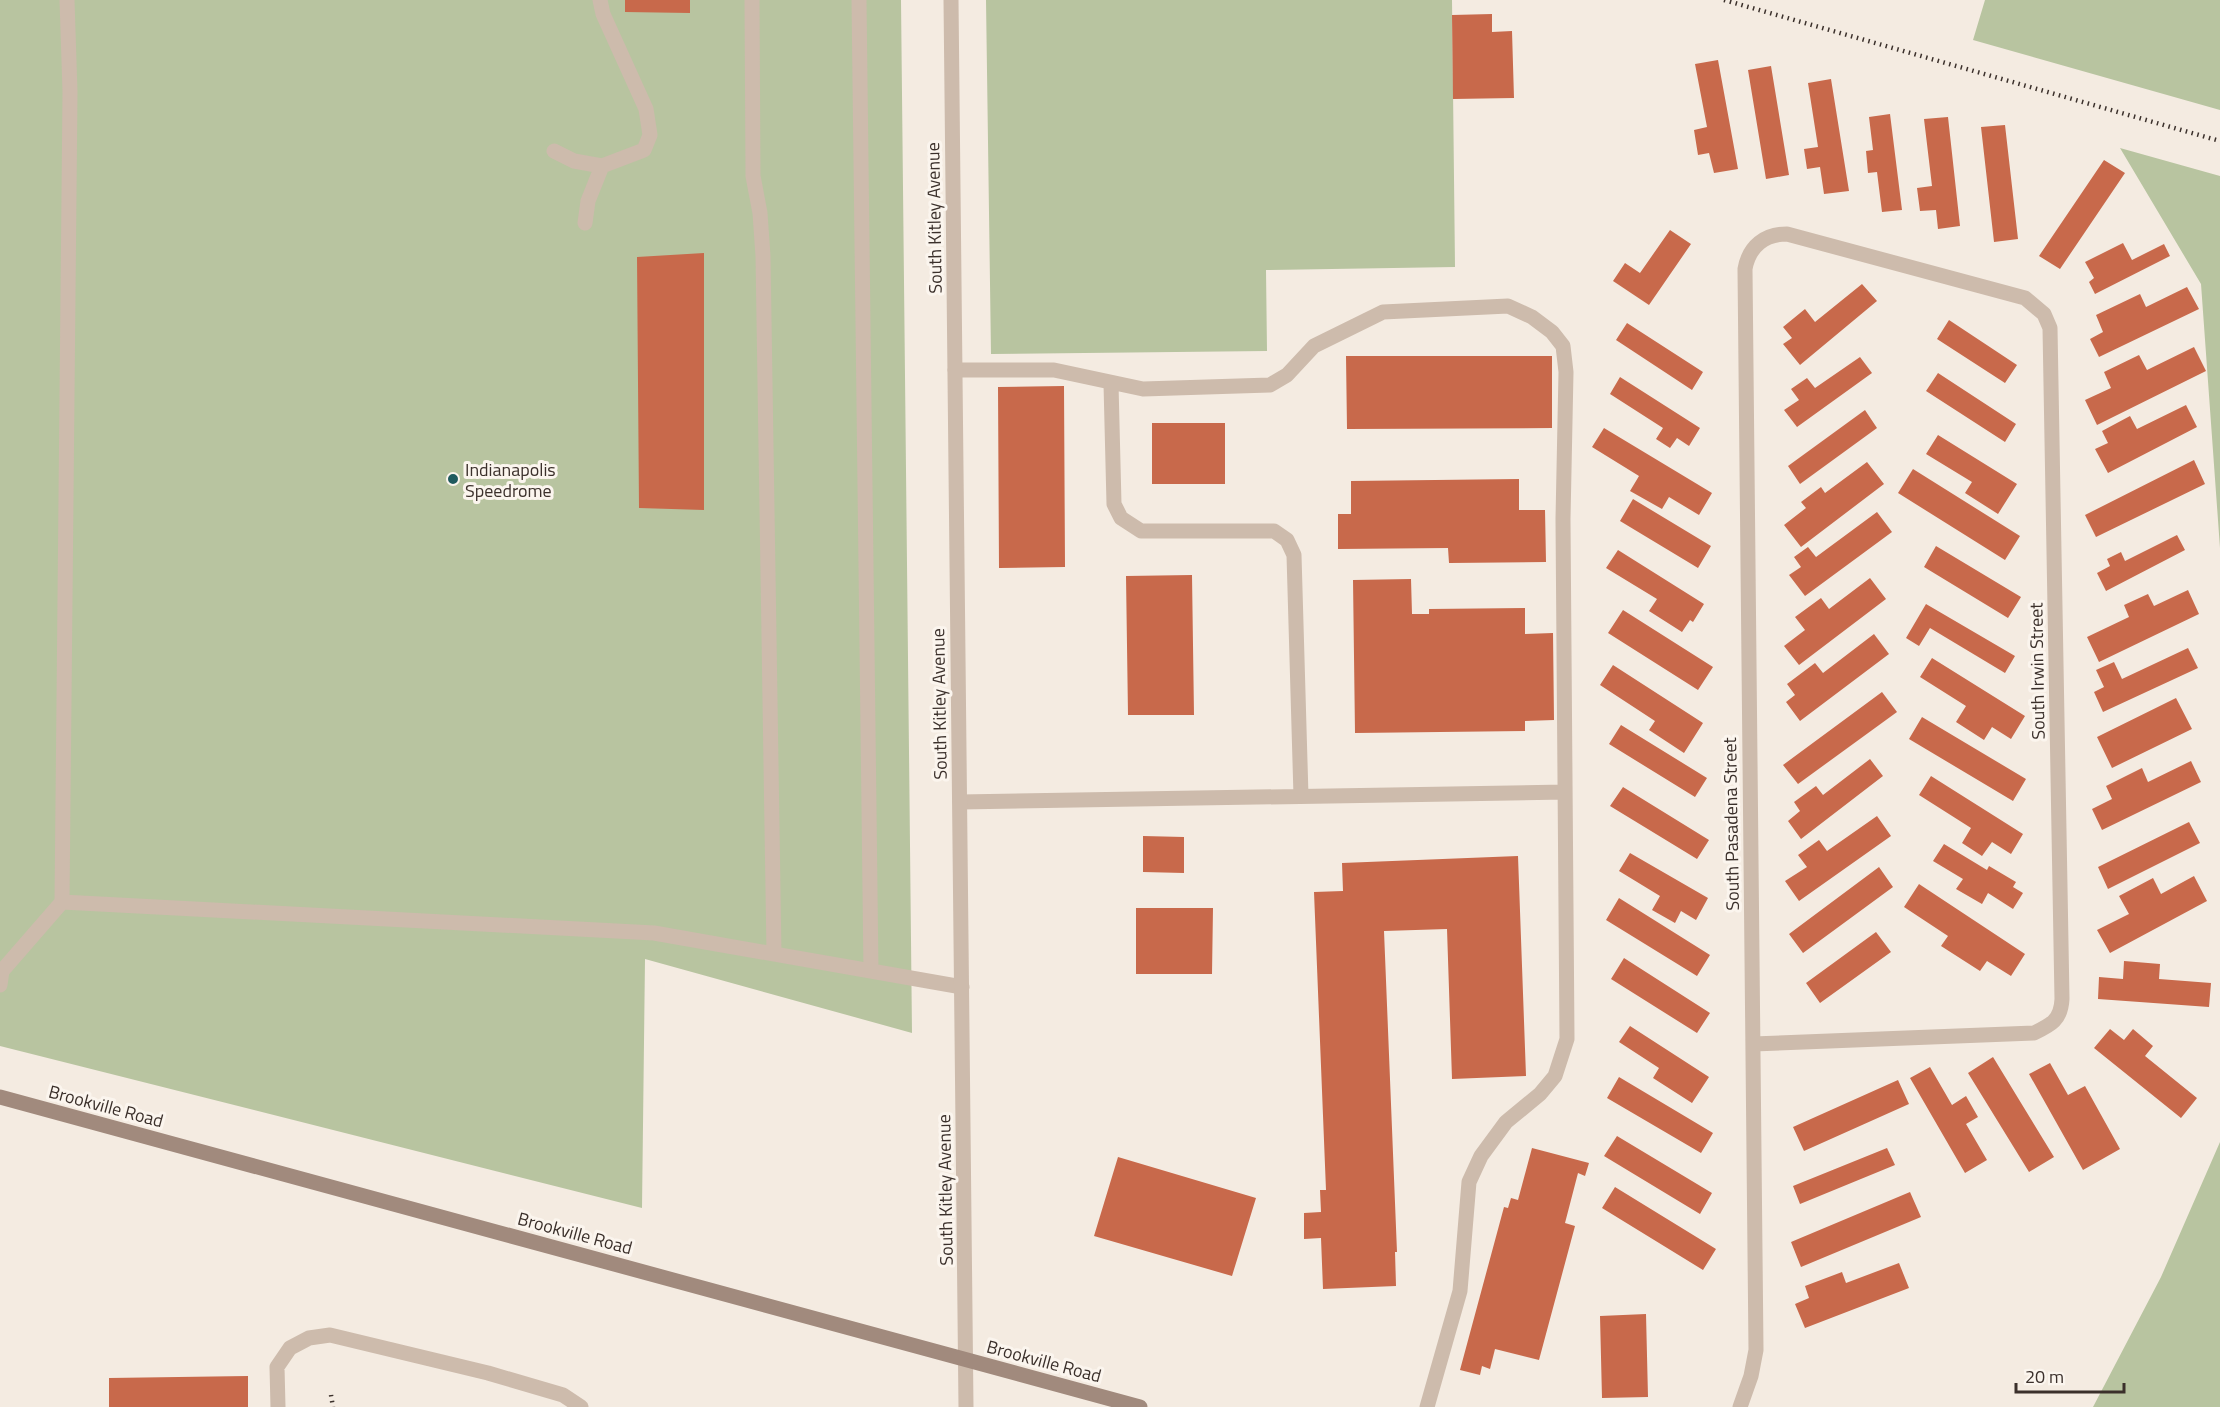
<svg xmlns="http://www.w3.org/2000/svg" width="2220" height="1407" viewBox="0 0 2220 1407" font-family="'Titillium Web',sans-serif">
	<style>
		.green { fill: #b8c4a0 }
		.building { fill: #c8694b }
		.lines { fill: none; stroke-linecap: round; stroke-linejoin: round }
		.service { stroke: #cdbbac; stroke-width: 15 }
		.minor { stroke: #cdbbac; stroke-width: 15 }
		.tertiary { stroke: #cdbbac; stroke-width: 15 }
		.secondary { stroke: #a18a7d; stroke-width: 15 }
		.rail { stroke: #3b302b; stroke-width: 4.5; stroke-dasharray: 1.5 4.5; stroke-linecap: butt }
		.poi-dot { fill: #1f5a5e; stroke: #fbf5ee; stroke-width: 2 }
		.labels { text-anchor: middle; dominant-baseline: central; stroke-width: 6; stroke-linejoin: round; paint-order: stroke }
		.street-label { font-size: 18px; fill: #3b302b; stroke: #fbf5ee }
		.poi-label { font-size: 18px; fill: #3b302b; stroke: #fbf5ee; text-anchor: start }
	</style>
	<rect width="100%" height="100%" fill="#f4ebe1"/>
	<path class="green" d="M0,0H901L912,1033L645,959L642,1208L0,1046Z
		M986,0H1452L1455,267L1266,270L1267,351L991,354Z
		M1985,0H2220V110L1973,40Z
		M2120,148L2220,176V548L2201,284Z
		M2220,1142V1407H2093L2161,1277Z"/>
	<path class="building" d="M625,0H690V13L625,12Z
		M1492,14V32L1512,31L1514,98L1453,99L1452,15Z
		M1718,60L1738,169L1714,173L1709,153L1698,155L1694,130L1707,127L1695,64Z
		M1771,66L1789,175L1766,179L1748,70Z
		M1831,79L1849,191L1824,194L1820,167L1807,169L1804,149L1818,147L1808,83Z
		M1890,114L1902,210L1882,212L1877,172L1868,173L1866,151L1873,150L1869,117Z
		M1948,117L1960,226L1938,229L1936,210L1920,211L1917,188L1932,186L1924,119Z
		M2005,125L2018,239L1994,242L1981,127Z
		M2104,160L2125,173L2060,269L2039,256Z
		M1670,230L1691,244L1649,305L1613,281L1625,263L1640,273Z
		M2123,243L2132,260L2164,244L2170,256L2095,294L2089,282L2094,278L2085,262Z
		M704,253V510L639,508L637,257Z
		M1862,284L1877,301L1800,365L1783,344L1792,338L1783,327L1805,309L1815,322Z
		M2187,287L2199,309L2099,357L2090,339L2103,332L2096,315L2140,294L2146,307Z
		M1949,320L2017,365L2005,383L1937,339Z
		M1627,323L1703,372L1692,390L1616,340Z
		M2194,347L2206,371L2097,425L2085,400L2111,388L2104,372L2139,355L2147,370Z
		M1346,356H1552V428L1347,429Z
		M1860,357L1872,373L1797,427L1784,410L1799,400L1791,389L1807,378L1815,388Z
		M1938,373L2016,424L2005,442L1926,391Z
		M1620,377L1700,428L1689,446L1677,438L1670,448L1656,439L1663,428L1610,394Z
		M1064,386L1065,567L999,568L998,387Z
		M2186,405L2197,427L2108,473L2095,449L2108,443L2102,431L2130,416L2137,429Z
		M1865,410L1877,428L1800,484L1788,466Z
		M1152,423H1225V484H1152Z
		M1604,428L1712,493L1699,515L1669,497L1662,509L1630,491L1639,476L1592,447Z
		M1938,435L2017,484L1998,514L1965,493L1972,482L1926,454Z
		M2194,460L2205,484L2096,537L2085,515Z
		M1867,462L1884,484L1801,547L1784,525L1806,508L1801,502L1821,487L1825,493Z
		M1913,469L2020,536L2005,560L1898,493Z
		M1519,479V510H1545L1546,562L1449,563L1448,548L1338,549V514H1351V481Z
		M1633,499L1711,546L1698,568L1620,521Z
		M1877,512L1892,532L1805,596L1789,575L1801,567L1794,557L1808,547L1816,557Z
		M2177,535L2185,550L2106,591L2097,573L2110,566L2107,559L2121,552L2125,561Z
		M1936,546L2021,597L2008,618L1924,567Z
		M1618,550L1704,604L1693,622L1690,620L1682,632L1649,611L1657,599L1606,568Z
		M1192,575L1194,715H1128L1126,576Z
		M1870,578L1886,599L1799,665L1784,646L1805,630L1795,617L1821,598L1829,609Z
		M1411,579L1412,614H1429V609L1525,608V634L1553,633L1554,720L1525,721V731L1355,733L1353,580Z
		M2188,590L2199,614L2099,662L2087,637L2129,617L2124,605L2148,594L2154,606Z
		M1926,604L2015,656L2005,673L1930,628L1919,646L1906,638Z
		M1623,610L1713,667L1698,690L1608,633Z
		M1874,634L1889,654L1800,721L1786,702L1795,695L1787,684L1815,663L1823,673Z
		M2188,648L2198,668L2103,712L2094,692L2104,687L2096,670L2114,662L2122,679Z
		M1932,658L2025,716L2011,739L1992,727L1984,740L1956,722L1966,706L1920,677Z
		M1613,665L1703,723L1684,753L1649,730L1655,721L1600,685Z
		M1882,692L1897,712L1798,784L1783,765Z
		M2176,698L2192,729L2112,768L2097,737Z
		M1922,717L2026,779L2013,801L1909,739Z
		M1621,725L1707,778L1695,797L1609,744Z
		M1870,759L1883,776L1801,839L1788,821L1800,811L1794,802L1816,786L1823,795Z
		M2191,761L2201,782L2102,830L2092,809L2112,799L2106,786L2142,768L2148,782Z
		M1931,776L2023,834L2011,854L1992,842L1982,856L1962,843L1971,828L1919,795Z
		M1623,787L1709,840L1697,859L1610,806Z
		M1877,816L1891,836L1799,901L1785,881L1807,867L1798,855L1819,840L1827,851Z
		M2189,822L2200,843L2108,889L2098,867Z
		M1143,836L1184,837V873L1143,872Z
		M1944,844L1987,870L1989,866L2016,882L2013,887L2023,893L2013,909L1988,893L1982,904L1956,889L1963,879L1933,861Z
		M1630,853L1708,898L1696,920L1681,911L1675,923L1652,910L1660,896L1619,871Z
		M1518,856L1526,1076L1452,1079L1447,929L1384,931L1397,1252H1395L1396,1286L1323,1289L1321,1238L1304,1239V1213L1321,1212L1320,1190H1326L1314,892L1343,891L1342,863Z
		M1879,867L1893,887L1803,953L1789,934Z
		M2194,876L2207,901L2110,953L2097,930L2129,914L2119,896L2153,878L2161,894Z
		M1919,884L2025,954L2011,976L1987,961L1980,971L1941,946L1948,936L1904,907Z
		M1619,898L1710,955L1697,976L1606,920Z
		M1136,908H1213L1212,974H1136Z
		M1876,932L1891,952L1820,1003L1806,983Z
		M1624,958L1710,1013L1697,1033L1611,979Z
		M2124,961L2160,964L2159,979L2211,983L2209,1007L2098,999L2099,977L2123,979Z
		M1630,1026L1709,1077L1692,1103L1653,1078L1659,1068L1619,1042Z
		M2110,1029L2124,1040L2133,1029L2153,1046L2145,1056L2197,1098L2181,1118L2094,1048Z
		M1993,1057L2054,1157L2029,1172L1968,1073Z
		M2050,1063L2068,1095L2085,1086L2120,1149L2083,1170L2029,1074Z
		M1930,1067L1952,1105L1966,1096L1978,1117L1966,1124L1987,1160L1965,1173L1910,1078Z
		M1619,1077L1713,1133L1701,1153L1607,1098Z
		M1898,1080L1909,1104L1804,1151L1793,1127Z
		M1617,1136L1712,1193L1700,1214L1604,1156Z
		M1532,1148L1589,1163L1585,1176L1578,1173L1565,1223L1575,1226L1539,1360L1495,1349L1490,1369L1482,1366L1480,1375L1460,1370L1504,1207L1508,1208L1511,1198L1518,1200Z
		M1887,1148L1895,1165L1800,1204L1793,1186Z
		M1118,1157L1256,1198L1232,1276L1094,1236Z
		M1615,1187L1716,1249L1703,1270L1602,1208Z
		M1910,1192L1921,1217L1801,1267L1791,1242Z
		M1899,1263L1909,1288L1805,1328L1795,1304L1809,1298L1805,1286L1842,1272L1846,1283Z
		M1646,1314L1648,1397L1602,1398L1600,1316Z
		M248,1376V1407H109V1378Z"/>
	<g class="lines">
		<path class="service" d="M67,0L70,92L62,902L654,933L871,971
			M752,0L753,176L760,213L763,256L774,954
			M859,0L871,971L962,987
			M554,151L574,161L602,166L644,150L650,135L646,109L603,14L600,0
			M585,223L588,201L602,166
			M955,370H1054L1143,389L1270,385L1287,375L1314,346L1383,312L1508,306L1532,317L1552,332L1563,346L1566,372L1563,519L1567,1039L1555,1076L1540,1094L1506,1122L1481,1156L1469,1182L1460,1291L1427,1407
			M1111,384L1114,504L1121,518L1141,531H1274L1287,540L1294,555L1301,796
			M960,802L1565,792
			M0,985L2,971L62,902
			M278,1407L277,1367L290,1348L309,1338L330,1335L488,1373L563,1395L581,1407"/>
		<path class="minor" d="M1740,1407L1751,1376L1756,1350L1745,269C1749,246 1765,234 1787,234L2025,298L2044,314L2050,328L2062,999C2061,1020 2051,1025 2034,1033L1753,1044"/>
		<path class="tertiary" d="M951,0L966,1407"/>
		<path class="secondary" d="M0,1097L1140,1407"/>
		<path class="rail" d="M1724,0L2220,141
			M331,1395L333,1407"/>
	</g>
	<circle class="poi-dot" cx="453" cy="479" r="6"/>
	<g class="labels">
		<g class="street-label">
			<text transform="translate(934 218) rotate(-91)">South Kitley Avenue</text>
			<text transform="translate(2037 671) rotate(-91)">South Irwin Street</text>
			<text transform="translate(939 704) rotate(-91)">South Kitley Avenue</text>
			<text transform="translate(1731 824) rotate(-91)">South Pasadena Street</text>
			<text transform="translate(106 1106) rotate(15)">Brookville Road</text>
			<text transform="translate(945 1190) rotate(-91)">South Kitley Avenue</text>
			<text transform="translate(575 1233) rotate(15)">Brookville Road</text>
			<text transform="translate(1044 1361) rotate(15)">Brookville Road</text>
		</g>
		<g class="poi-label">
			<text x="465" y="469">Indianapolis<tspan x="465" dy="21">Speedrome</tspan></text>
		</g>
	</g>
	<path d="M2016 1383v9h108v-9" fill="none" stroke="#3b302b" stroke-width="3"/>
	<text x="2025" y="1383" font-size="18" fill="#3b302b" stroke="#fbf5ee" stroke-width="4.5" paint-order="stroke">20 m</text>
</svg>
